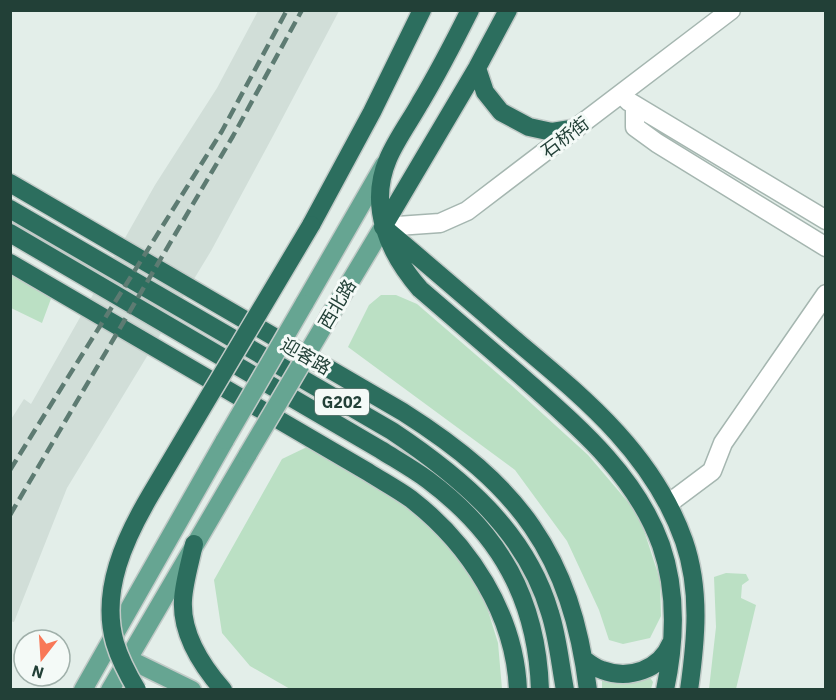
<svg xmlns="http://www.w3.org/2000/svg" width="836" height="700" viewBox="0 0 836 700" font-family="'IBM Plex Sans','Noto Sans SC',sans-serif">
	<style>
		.built { fill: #d1ded8 }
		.green { fill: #bbe0c4 }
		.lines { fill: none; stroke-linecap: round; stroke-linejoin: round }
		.minor-casing { stroke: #a5b6b0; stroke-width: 21 }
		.major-casing { stroke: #c1cac7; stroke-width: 21 }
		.highway-casing { stroke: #c1cac7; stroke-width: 21 }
		.minor { stroke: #fff; stroke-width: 18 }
		.major { stroke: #66a592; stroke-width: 18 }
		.highway { stroke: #2c6e5e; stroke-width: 18 }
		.rail { stroke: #5d7b72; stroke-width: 4.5; stroke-dasharray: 12 6; stroke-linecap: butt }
		.major-bridge-casing { stroke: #c1cac7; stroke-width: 21; stroke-linecap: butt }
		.highway-bridge-casing { stroke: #c1cac7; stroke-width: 21; stroke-linecap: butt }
		.major-bridge { stroke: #66a592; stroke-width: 18 }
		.highway-bridge { stroke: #2c6e5e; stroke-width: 18 }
		.labels { text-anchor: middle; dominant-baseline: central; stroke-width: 6; stroke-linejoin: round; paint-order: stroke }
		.shield { fill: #f4faf7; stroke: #617871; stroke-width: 1.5 }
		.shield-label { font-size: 16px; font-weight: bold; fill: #224037 }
		.street-label { font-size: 18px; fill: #224037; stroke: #f4faf7 }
	</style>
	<rect width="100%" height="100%" fill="#e3eee9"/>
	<path class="built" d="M258,11H339L273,136L211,251L67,488L14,622L10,621V421L24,399L31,404L155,185L217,88Z"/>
	<path class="green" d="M10,273L52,296L42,323L11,308Z
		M381,295H396L417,304L511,385L588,455L639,515L660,580L661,616L650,638L623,644L609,640L599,610L567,541L515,470L348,347L369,305Z
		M309,446L422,517L454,550L481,588L498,643L502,689H290L250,666L222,633L214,580L282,459Z
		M726,573L746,574L749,580L742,585L741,598L756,605L736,689H709L716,627L714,577Z
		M649,676L653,682L651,689H602V677Z"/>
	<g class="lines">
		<defs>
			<path id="minor" d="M628,101L826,220
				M635,105V127L657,143L826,247
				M383,227L440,223L467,211L731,10
				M668,504L712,471L723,443L826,294"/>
			<path id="major" d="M304,304L384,165
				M329,317L383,227
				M118,654L192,690
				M83,690L225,440
				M110,690L248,454"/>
			<path id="highway" d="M470,10C454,42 438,73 420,103C410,121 396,140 388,159C368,206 388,252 420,289C453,317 486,346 520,375C575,424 635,473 661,545C677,591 675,643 665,690
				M508,10L477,68L383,227C427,264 470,301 514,339C583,397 653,453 684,541C701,590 696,640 689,690
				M477,68L485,92L501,112L529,127L552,132L577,128
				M10,183L403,412C518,485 571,553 588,690
				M10,209L392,431C461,477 526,531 550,613C558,638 560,664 565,690
				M311,225L372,112L422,10
				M10,233L381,450C397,460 413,469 428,480C500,534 537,599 540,690
				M10,263L368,472C382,481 397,489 411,499C469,544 515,614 518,690
				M194,544C190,563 184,582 183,600C181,634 202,666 223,690
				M585,660C590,664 596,668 602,670C629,680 660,670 671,643"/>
		</defs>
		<use href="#minor" class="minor-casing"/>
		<use href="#major" class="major-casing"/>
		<use href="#highway" class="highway-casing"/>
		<use href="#minor" class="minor"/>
		<use href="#major" class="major"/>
		<use href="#highway" class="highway"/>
		<path class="rail" d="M10,470L222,131L287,10
			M10,515L233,136L302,10"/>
		<defs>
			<path id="major-bridge" d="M225,440L304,304
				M248,454L329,317"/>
			<path id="highway-bridge" d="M137,690C128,675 120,660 115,643C100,591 125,538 151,494L311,225"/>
		</defs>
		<use href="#major-bridge" class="major-bridge-casing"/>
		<use href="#highway-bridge" class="highway-bridge-casing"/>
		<use href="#major-bridge" class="major-bridge"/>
		<use href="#highway-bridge" class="highway-bridge"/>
	</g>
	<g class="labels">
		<rect class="shield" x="315" y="389" width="54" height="26" rx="4.5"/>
		<g class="shield-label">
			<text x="342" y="402">G202</text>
		</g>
		<g class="street-label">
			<text transform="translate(565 137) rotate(-37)">石桥街</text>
			<text transform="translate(337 304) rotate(-59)">西北路</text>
			<text transform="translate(306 356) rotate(30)">迎客路</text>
		</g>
	</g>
	<rect width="836" height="700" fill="none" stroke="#224037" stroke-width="24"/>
	<g transform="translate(42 658) rotate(197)"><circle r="28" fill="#f4faf7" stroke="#a0b0aa" stroke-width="1.5"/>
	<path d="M0-4.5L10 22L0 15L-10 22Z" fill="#f87857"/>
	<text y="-9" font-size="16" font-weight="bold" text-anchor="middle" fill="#224037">N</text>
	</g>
</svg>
